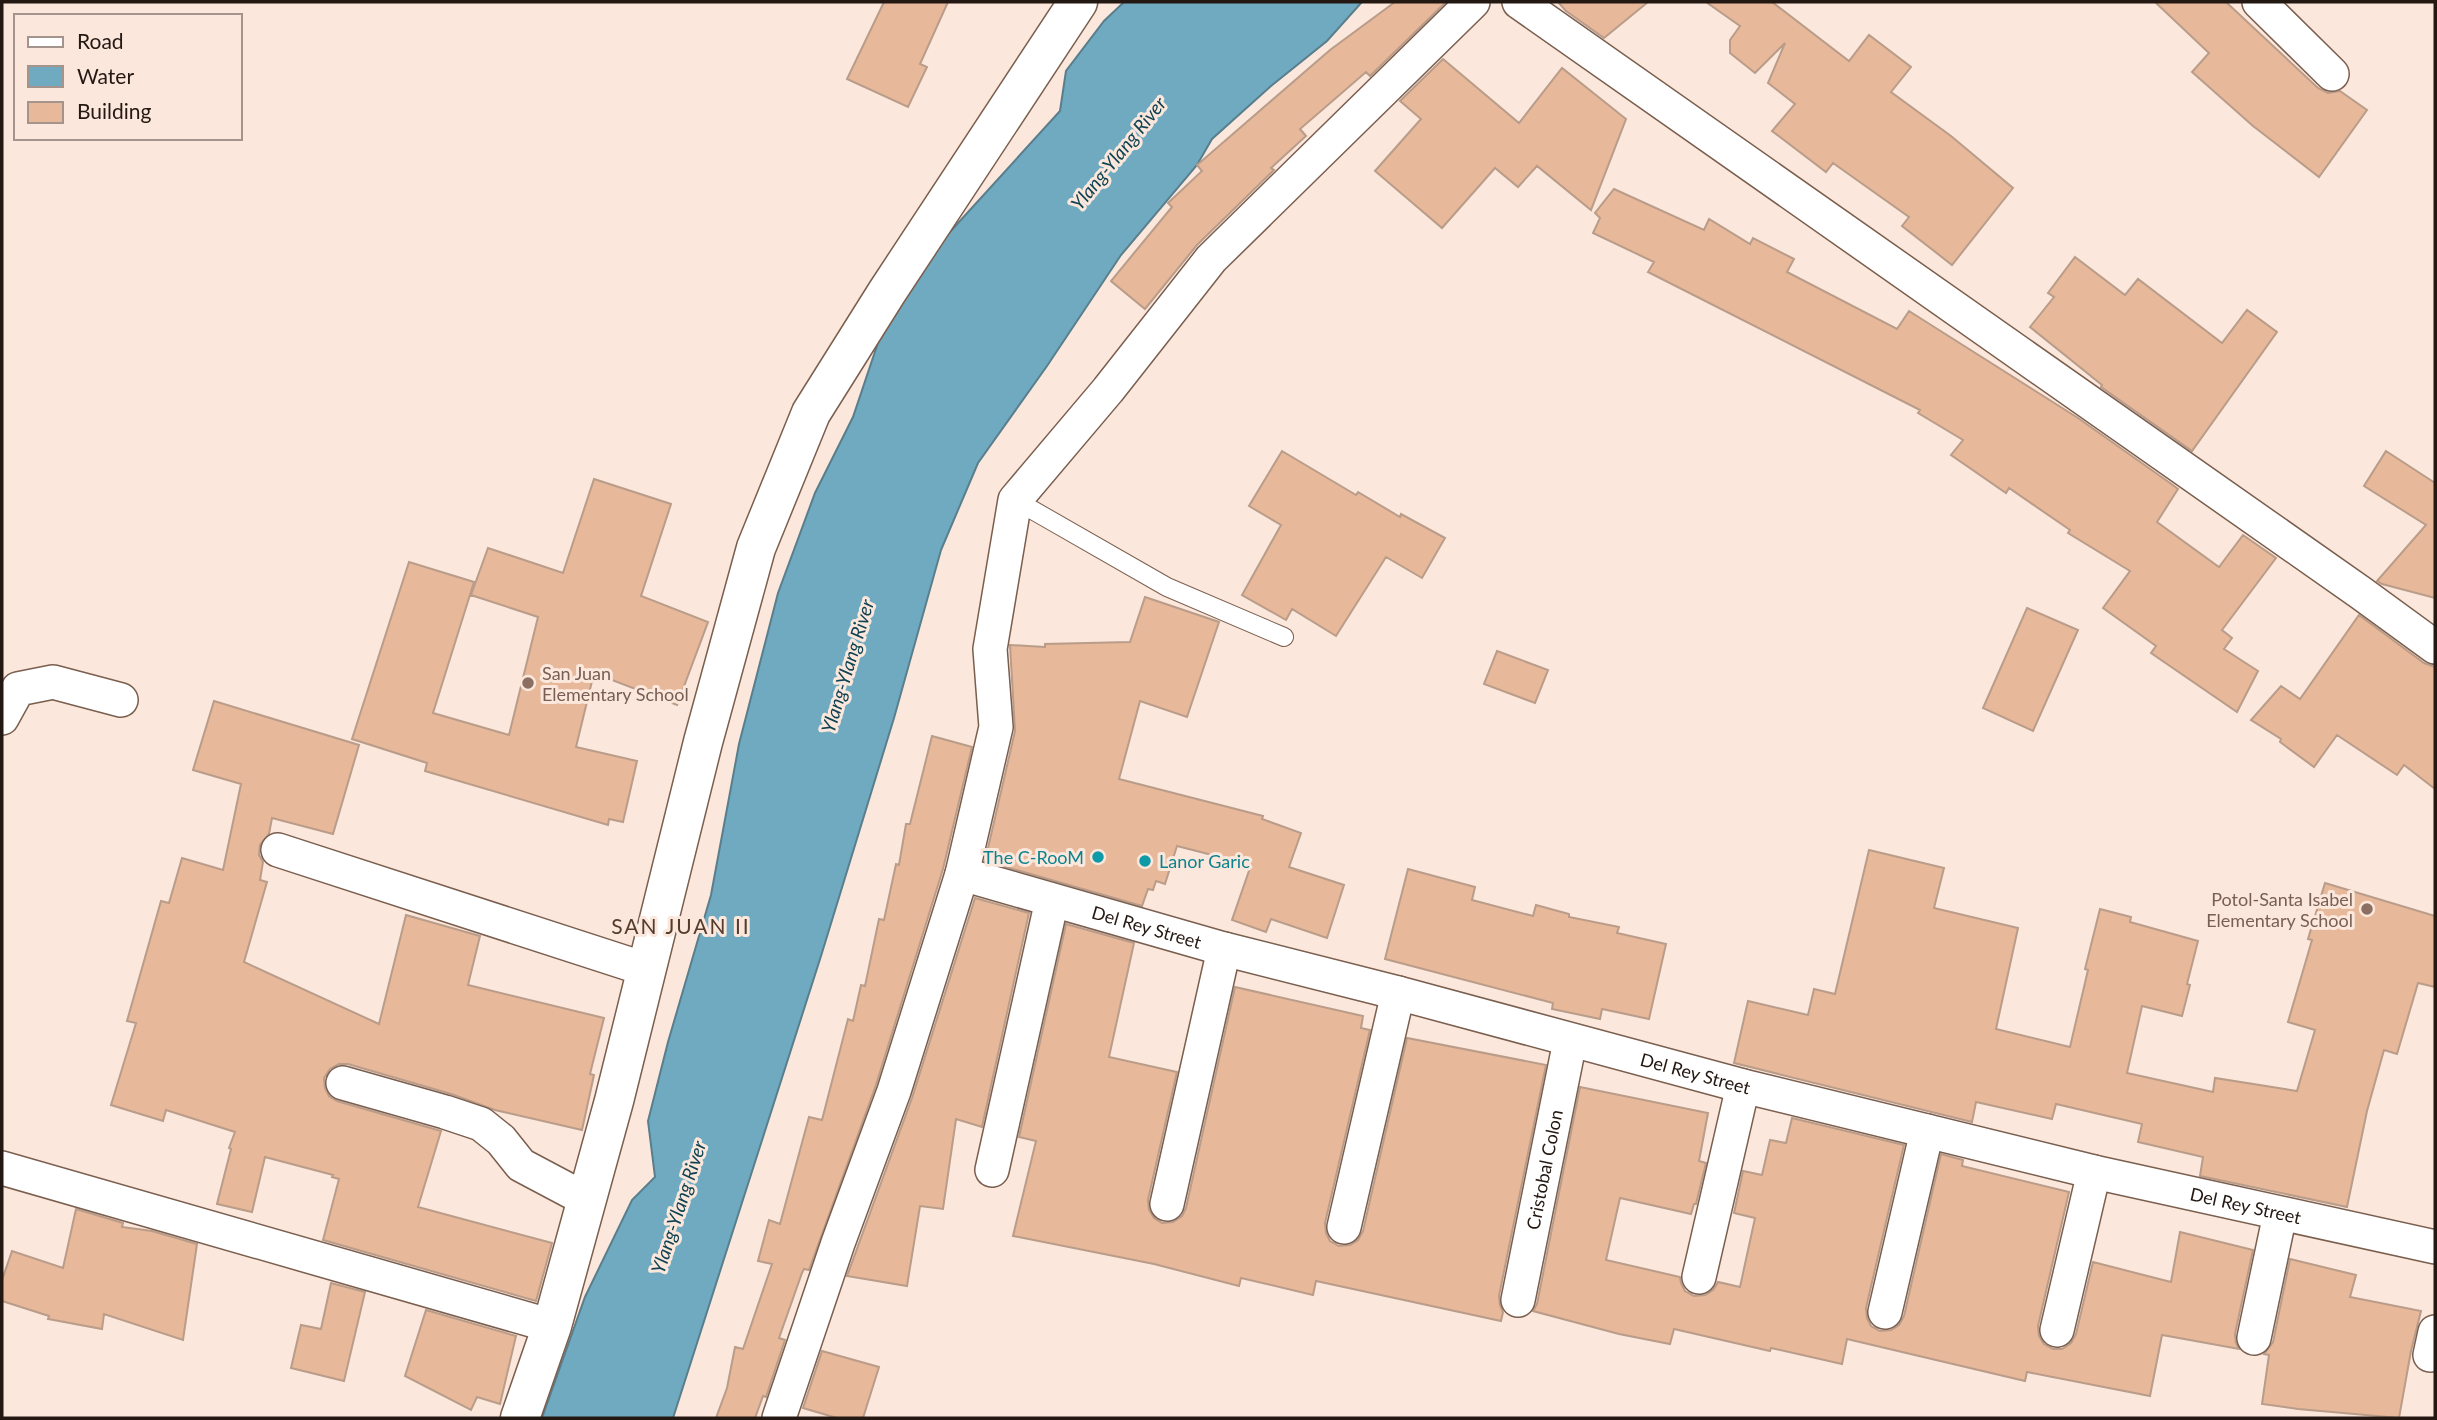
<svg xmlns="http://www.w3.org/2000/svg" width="2437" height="1420" viewBox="0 0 2437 1420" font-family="Lato,sans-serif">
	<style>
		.water { fill: #70aac1; stroke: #597e8c; stroke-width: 2 }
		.building { fill: #e7b899; stroke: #b99c89; stroke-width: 2 }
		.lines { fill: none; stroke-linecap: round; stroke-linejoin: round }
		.lane-casing { stroke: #7a5e4e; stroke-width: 20 }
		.street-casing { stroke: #7a5e4e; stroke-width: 36 }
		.secondary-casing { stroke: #7a5e4e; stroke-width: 41 }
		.lane { stroke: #fff; stroke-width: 18 }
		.street { stroke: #fff; stroke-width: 33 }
		.secondary { stroke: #fff; stroke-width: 38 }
		.education-dot { fill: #8d6e63; stroke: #fbe7db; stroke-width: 2.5 }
		.culture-dot { fill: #0f9aa8; stroke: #fbe7db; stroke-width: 2.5 }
		.labels { text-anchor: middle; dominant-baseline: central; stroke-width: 6; stroke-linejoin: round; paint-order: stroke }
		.education-label { font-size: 18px; fill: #785e54; stroke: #fbe7db; text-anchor: start }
		.culture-label { font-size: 18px; fill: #0d838f; stroke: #fbe7db; text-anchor: end }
		.street-label { font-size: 18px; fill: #241812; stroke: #fbe7db }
		.water-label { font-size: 19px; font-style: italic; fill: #0e4252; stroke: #fbe7db }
		.quarter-label { font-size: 21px; letter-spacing: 2px; fill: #553b2c; stroke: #fbe7db }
	</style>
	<rect width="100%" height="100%" fill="#fbe7db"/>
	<path class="water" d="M1124,2H1362L1327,41L1271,86L1212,139L1197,165L1121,255L1047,366L978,463L941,550L894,718L821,956L673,1418H542L585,1297L632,1200L655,1177L648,1121L668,1042L711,895L739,744L778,593L815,493L853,417L889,310L949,233L1060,111L1066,71L1104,21Z"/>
	<path class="building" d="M884,2H948L920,64L927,67L908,107L847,79Z
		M1395,2H1446L1370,76L1366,72L1300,129L1306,136L1271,168L1274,170L1197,245L1145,309L1111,281L1172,207L1168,203L1202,171L1197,165L1330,50Z
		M1558,2H1648L1604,38L1566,11Z
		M1706,2H1772L1849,61L1869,35L1911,67L1891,92L1951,136L2013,188L1952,265L1902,226L1909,217L1833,163L1826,172L1772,131L1795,104L1768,83L1785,43L1755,73L1730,53V40L1740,26Z
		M2155,2H2226L2318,88L2328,93L2340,91L2367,110L2319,177L2253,126L2192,72L2209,53Z
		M1443,59L1519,123L1562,68L1626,119L1591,210L1537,166L1518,187L1495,168L1442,228L1375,171L1421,119L1400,101Z
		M1614,189L1704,230L1709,219L1750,244L1753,238L1794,259L1787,272L1897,329L1909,311L2078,418L2170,483L2178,489L2157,522L2219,567L2243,535L2276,558L2222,630L2232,638L2224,649L2258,671L2237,712L2151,653L2156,646L2103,608L2130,571L2068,533L2070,530L2009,488L2006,493L1951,455L1963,440L1918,413L1920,410L1648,272L1654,262L1593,233L1600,218L1595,213Z
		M2075,257L2125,295L2138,279L2222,343L2247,310L2277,332L2192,451L2101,387L2102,385L2030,327L2054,297L2048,293Z
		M1282,451L1356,495L1358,492L1400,517L1401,514L1445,538L1422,578L1386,557L1336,636L1292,609L1286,620L1242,595L1281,525L1249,506Z
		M2386,451L2435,483V598L2382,584L2377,581L2426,525L2364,486Z
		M594,479L671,504L641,596L708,622L677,705L594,673L576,747L637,761L623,822L609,819L608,825L425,771L427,763L352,739L409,562L474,582L433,713L509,735L538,617L471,595L488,548L563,573Z
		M1145,597L1219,622L1187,717L1140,701L1119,779L1263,816L1262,819L1301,833L1289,867L1344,885L1327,938L1271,919L1266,932L1232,920L1251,865L1177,846L1165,884L1156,881L1153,890L1148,889L1142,906L985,861L1015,731L1010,645L1045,647V644L1130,642Z
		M2027,608L2078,630L2033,731L1983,708Z
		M2359,615L2424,663L2435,667V789L2404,765L2397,775L2337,735L2314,767L2280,742L2281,739L2251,720L2281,686L2300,699Z
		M1497,651L1548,670L1535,703L1484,684Z
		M214,701L359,745L333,834L272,818L269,834L260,845L259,855L263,862L260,880L267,882L244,962L379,1024L406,915L480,936L468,985L604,1018L590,1074L594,1075L582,1130L495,1110L451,1094L348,1064H339L330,1069L324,1078L325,1088L329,1096L337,1101L441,1131L418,1207L552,1243L536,1301L323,1240L339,1179L332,1177L333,1175L265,1157L252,1212L217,1204L231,1149L229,1148L235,1132L166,1110L163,1121L111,1105L136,1023L127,1021L161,901L169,903L182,858L223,870L241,784L193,770Z
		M932,736L972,747L943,869L876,1085L809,1270L804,1269L802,1273L779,1338L785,1340L766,1397L763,1396L755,1418H716L727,1388L735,1347L743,1349L772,1264L758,1261L769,1220L780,1224L809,1117L822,1120L848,1019L853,1021L861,985L865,986L879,919L884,920L896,864L899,865L906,824H910Z
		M1869,850L1944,868L1934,908L2018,928L1996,1029L2070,1047L2088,970L2085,969L2100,909L2131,917L2130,922L2198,941L2187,984L2190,985L2182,1016L2142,1006L2127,1073L2213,1092L2215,1078L2297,1091L2315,1030L2288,1022L2312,940L2308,939L2325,883L2435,916V987L2418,983L2397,1054L2384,1050L2367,1111L2347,1207L2200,1176L2203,1157L2138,1142L2142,1124L2056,1104L2052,1119L1976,1102L1972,1122L1734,1063L1748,1001L1808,1015L1814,989L1835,994Z
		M1408,869L1475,887L1472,900L1533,916L1536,905L1569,914V917L1619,927L1617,933L1666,944L1649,1019L1602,1009L1600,1019L1552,1009L1553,1003L1385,959Z
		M975,898L1029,913L982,1127L956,1119L943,1209L920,1206L907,1286L847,1276L912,1098Z
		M1066,924L1134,943L1109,1057L1177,1072L1148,1200L1149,1210L1154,1218L1162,1223L1173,1222L1182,1216L1186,1208L1235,987L1363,1016L1361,1028L1370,1030L1325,1223L1326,1233L1330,1241L1339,1246L1350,1245L1358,1240L1363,1231L1407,1038L1546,1065L1499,1296L1500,1305L1503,1312L1501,1321L1316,1281L1313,1295L1241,1278L1239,1286L1154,1264L1013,1236L1036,1141L1019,1137Z
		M1580,1087L1708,1113L1699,1161L1706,1163L1696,1204H1694L1691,1214L1620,1198L1606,1260L1680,1277L1681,1283L1685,1291L1694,1296L1705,1295L1713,1290L1718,1282L1740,1287L1755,1218L1734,1213L1743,1171L1762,1175L1770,1140L1786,1143L1792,1118L1904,1145L1866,1308L1867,1318L1871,1326L1880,1331L1891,1330L1899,1325L1904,1316L1941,1154L1963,1160L1962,1166L2069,1192L2038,1326L2039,1336L2044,1344L2053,1349H2062L2071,1343L2076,1334L2093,1262L2171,1282L2180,1232L2253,1250L2235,1334L2236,1343L2239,1349L2162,1335L2150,1396L2027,1372L2025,1381L1847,1339L1842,1364L1771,1348L1770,1351L1674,1329L1670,1344L1619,1334L1533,1311L1537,1304Z
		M76,1209L123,1223L122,1227L152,1231L197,1244L183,1340L104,1314L102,1329L48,1319L49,1316L2,1301V1280L12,1251L63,1268Z
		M2290,1259L2356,1275L2350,1297L2421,1311L2411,1351L2399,1418L2298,1409L2262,1404L2269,1355L2264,1354L2273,1342Z
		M331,1283L365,1292L344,1381L291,1368L301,1325L321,1329Z
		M426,1310L516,1336L500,1404L477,1397L471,1410L405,1376Z
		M822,1351L879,1367L863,1418H837L803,1408Z"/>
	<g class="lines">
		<defs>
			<path id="lane" d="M1015,500L1167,587L1284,637"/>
			<g id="street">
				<path d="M1519,2L2361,593L2435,647"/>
				<path d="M2259,2L2332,74"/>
				<path d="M2,718L18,689L53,682L121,700"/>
				<path d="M278,850L645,969"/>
				<path id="s1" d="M962,874L1224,949L1398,993L1743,1086L2094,1172L2435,1247"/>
				<path d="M343,1083L445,1112L481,1124L501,1140L521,1165L587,1200"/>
				<path d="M2,1168L552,1326"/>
				<path d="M992,1170L1052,900"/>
				<path d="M1167,1204L1224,949"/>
				<path d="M1344,1227L1398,993"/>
				<path d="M1699,1277L1743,1086"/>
				<path id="s2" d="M1518,1300L1570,1041"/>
				<path d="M1885,1312L1927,1131"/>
				<path d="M2057,1330L2094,1172"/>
				<path d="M2254,1338L2280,1214"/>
				<path d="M2430,1355L2435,1332"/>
				<path d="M779,1418L838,1243L894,1091L962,874L996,727L990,649L1015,500L1108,390L1211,259L1473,2"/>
			</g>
			<path id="secondary" d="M520,1418L552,1326L614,1101L703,742L756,548L811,413L887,292L1078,2"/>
		</defs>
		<use href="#lane" class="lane-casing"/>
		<use href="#street" class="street-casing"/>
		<use href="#secondary" class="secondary-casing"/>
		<use href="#lane" class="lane"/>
		<use href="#street" class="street"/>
		<use href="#secondary" class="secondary"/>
	</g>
	<g class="education-dot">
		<circle cx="528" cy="683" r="7"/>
		<circle cx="2367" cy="909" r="7"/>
	</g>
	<g class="culture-dot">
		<circle cx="1098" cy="857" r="7"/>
		<circle cx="1145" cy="861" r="7"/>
	</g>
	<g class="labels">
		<g class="education-label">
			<text x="542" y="673">San Juan<tspan x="542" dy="21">Elementary School</tspan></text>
			<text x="2353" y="899" text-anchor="end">Potol-Santa Isabel<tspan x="2353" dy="21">Elementary School</tspan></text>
		</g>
		<g class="culture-label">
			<text x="1084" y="857">The C-RooM</text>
			<text x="1159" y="861" text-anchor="start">Lanor Garic</text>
		</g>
		<g class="street-label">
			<text stroke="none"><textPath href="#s1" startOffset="192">Del Rey Street</textPath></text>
			<text stroke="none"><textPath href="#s1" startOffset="760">Del Rey Street</textPath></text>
			<text stroke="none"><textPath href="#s2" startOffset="133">Cristobal Colon</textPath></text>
			<text stroke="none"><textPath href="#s1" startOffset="1326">Del Rey Street</textPath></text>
		</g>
		<g class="water-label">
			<text transform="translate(1118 153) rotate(-51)">Ylang-Ylang River</text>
			<text transform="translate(847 666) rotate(-73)">Ylang-Ylang River</text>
			<text transform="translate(678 1207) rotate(-72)">Ylang-Ylang River</text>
		</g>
		<g class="quarter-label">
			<text x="681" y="925">SAN JUAN II</text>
		</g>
	</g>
	<rect width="2437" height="1420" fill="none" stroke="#241812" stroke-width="7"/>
	<rect x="14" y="14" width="228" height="126" fill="#fbe7db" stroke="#a5948b" stroke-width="2"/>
	<rect x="28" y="37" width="35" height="10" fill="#ffffff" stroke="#a5948b" stroke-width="2"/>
	<text x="77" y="49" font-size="21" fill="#241812">Road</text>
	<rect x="28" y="66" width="35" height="21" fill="#70aac1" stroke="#a5948b" stroke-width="2"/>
	<text x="77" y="84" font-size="21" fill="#241812">Water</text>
	<rect x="28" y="102" width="35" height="21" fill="#e7b899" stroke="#a5948b" stroke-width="2"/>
	<text x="77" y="119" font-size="21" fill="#241812">Building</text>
</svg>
